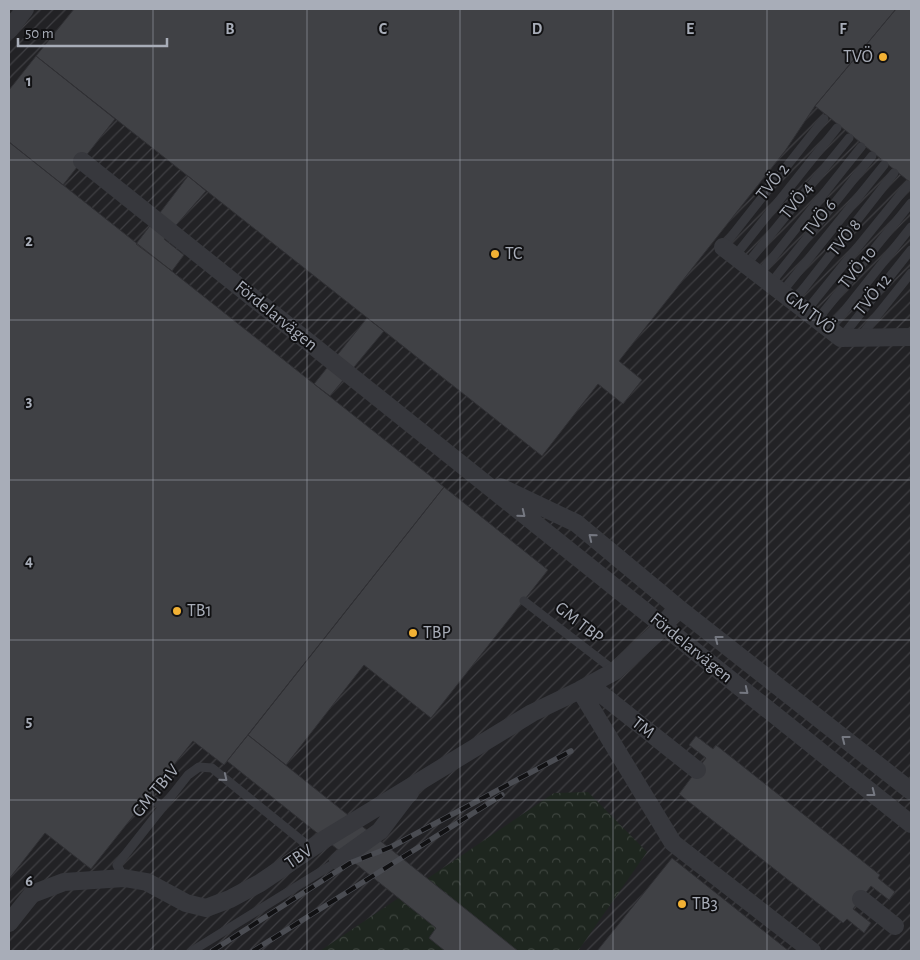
<svg xmlns="http://www.w3.org/2000/svg" width="920" height="960" viewBox="0 0 920 960" font-family="'Alegreya Sans',sans-serif">
	<style>
		.industrial { fill: url(#industrial-furrows) }
		.forest { fill: url(#forest-crowns) }
		.building { fill: #404145; stroke: #303034 }
		.lines { fill: none; stroke-linecap: round; stroke-linejoin: round }
		.lane { stroke: #37383d; stroke-width: 9 }
		.street { stroke: #37383d; stroke-width: 18 }
		.rail-casing { stroke: #4a4c52; stroke-width: 5.5 }
		.rail { stroke: #111113; stroke-width: 4; stroke-dasharray: 11; stroke-linecap: butt }
		.oneway { stroke: #757881 }
		.grid { fill: none; stroke: #a8adb8; stroke-width: 1; stroke-opacity: 0.55 }
		.poi-dot { fill: #f2b134; stroke: #111113; stroke-width: 2 }
		.labels { text-anchor: middle; dominant-baseline: central; stroke-width: 4; stroke-linejoin: round; paint-order: stroke }
		.poi-label { font-size: 18px; fill: #a8adb8; stroke: #111113; text-anchor: start }
		.street-label { font-size: 18px; fill: #a8adb8; stroke: #111113 }
		.grid-label { font-size: 16px; text-anchor: middle; font-weight: bold; fill: #a8adb8; stroke: #111113; stroke-width: 4; stroke-linejoin: round; paint-order: stroke }
	</style>
	<defs>
		<pattern id="industrial-furrows" width="10" height="10" patternUnits="userSpaceOnUse" patternTransform="scale(1.25)"><rect width="10" height="10" fill="#222225"/><path d="M-1 1l2-2M0 10L10 0M9 11l2-2" fill="none" stroke="#3f3f43"/></pattern>
		<pattern id="forest-crowns" width="20" height="18" patternUnits="userSpaceOnUse" patternTransform="scale(1.25)"><rect width="20" height="18" fill="#1e261f"/><path d="M2 6a3 3 0 1 1 6 0M12 15a3 3 0 1 1 6 0" fill="none" stroke="#3c433d"/></pattern>
	</defs>
	<rect width="100%" height="100%" fill="#161618"/>
	<path class="industrial" d="M9,9H911V951H9Z"/>
	<path class="forest" d="M588,792L647,852L578,951H320L554,793Z"/>
	<path class="building" d="M74,9H896L815,106L785,151L619,361L642,380L623,404L598,384L542,456L36,56Z
		M896,9H911V183L815,106Z
		M36,56L115,119L63,185L9,142V90Z
		M9,142L444,487L224,765L193,741L91,869L45,833L9,879Z
		M188,176L206,191L164,239L184,255L172,271L136,244Z
		M367,318L384,331L330,396L314,384Z
		M444,487L548,570L431,718L364,665L286,765L248,735Z
		M248,735L518,951H445L429,938L436,928L227,761Z
		M696,736L713,749L716,745L880,875L878,878L895,892L889,900L871,886L861,899L853,909L871,923L864,933L847,919L843,923L679,794L706,758L689,745Z
		M672,858L789,951H597Z"/>
	<g class="lines">
		<path class="lane" d="M723,247L824,119
			M735,256L837,128
			M746,265L849,138
			M759,275L861,147
			M771,283L872,156
			M782,292L884,165
			M794,301L894,173
			M806,311L908,185
			M817,320L911,203
			M830,329L911,227
			M860,337L911,273
			M841,338L911,250
			M524,601L615,671
			M155,801L163,807
			M124,878L117,865L188,775L199,767L212,768L312,849
			M192,951L338,861"/>
		<path class="street" d="M9,30L25,9
			M82,161L911,824
			M723,247L841,338L911,337
			M500,487L576,523L677,607L911,791
			M590,685L697,770
			M580,690L673,843L812,951
			M338,861L380,831L405,798L410,793
			M861,899L895,926
			M9,923L32,894L64,882L124,878L147,882L186,903L206,908L230,899L260,883L325,839L532,713L580,690L615,671L663,627L677,607"/>
		<defs>
			<path id="rail" d="M212,951L350,863L391,847L571,751
				M253,951L502,795"/>
		</defs>
		<use href="#rail" class="rail-casing"/>
		<use href="#rail" class="rail"/>
	</g>
	<defs><path id="oneway-chevron" d="M-2-3.5L2.5 0L-2 3.5" fill="none" stroke-width="1.6" stroke-linecap="round" stroke-linejoin="round" transform="scale(1.25)"/></defs>
	<g class="oneway">
		<use href="#oneway-chevron" transform="translate(522 514) rotate(39)"/>
		<use href="#oneway-chevron" transform="translate(592 537) rotate(-141)"/>
		<use href="#oneway-chevron" transform="translate(718 639) rotate(-142)"/>
		<use href="#oneway-chevron" transform="translate(745 691) rotate(39)"/>
		<use href="#oneway-chevron" transform="translate(845 739) rotate(-142)"/>
		<use href="#oneway-chevron" transform="translate(224 778) rotate(39)"/>
		<use href="#oneway-chevron" transform="translate(872 793) rotate(38)"/>
	</g>
	<path class="grid" d="M153,9V951M307,9V951M460,9V951M613,9V951M767,9V951M9,160H911M9,320H911M9,480H911M9,640H911M9,800H911"/>
	<g class="poi-dot">
		<circle cx="883" cy="57" r="5"/>
		<circle cx="495" cy="254" r="5"/>
		<circle cx="177" cy="611" r="5"/>
		<circle cx="413" cy="633" r="5"/>
		<circle cx="682" cy="904" r="5"/>
	</g>
	<g class="labels">
		<g class="poi-label">
			<text x="873" y="57" text-anchor="end">TVÖ</text>
			<text x="505" y="254">TC</text>
			<text x="187" y="611">TB1</text>
			<text x="423" y="633">TBP</text>
			<text x="692" y="904">TB3</text>
		</g>
		<g class="street-label">
			<text transform="translate(773 182) rotate(-51)">TVÖ 2</text>
			<text transform="translate(797 201) rotate(-51)">TVÖ 4</text>
			<text transform="translate(820 218) rotate(-51)">TVÖ 6</text>
			<text transform="translate(845 238) rotate(-51)">TVÖ 8</text>
			<text transform="translate(858 268) rotate(-51)">TVÖ 10</text>
			<text transform="translate(873 295) rotate(-51)">TVÖ 12</text>
			<text transform="translate(810 313) rotate(38)">GM TVÖ</text>
			<text transform="translate(276 316) rotate(39)">Fördelarvägen</text>
			<text transform="translate(579 623) rotate(38)">GM TBP</text>
			<text transform="translate(691 648) rotate(39)">Fördelarvägen</text>
			<text transform="translate(643 728) rotate(38)">TM</text>
			<text transform="translate(156 791) rotate(-50)">GM TB1V</text>
			<text transform="translate(299 857) rotate(-34)">TBV</text>
		</g>
	</g>
	<g class="grid-label">
		<text x="230" y="34">B</text>
		<text x="383" y="34">C</text>
		<text x="537" y="34">D</text>
		<text x="690" y="34">E</text>
		<text x="843" y="34">F</text>
		<text x="29" y="86">1</text>
		<text x="29" y="246">2</text>
		<text x="29" y="406">3</text>
		<text x="29" y="566">4</text>
		<text x="29" y="726">5</text>
		<text x="29" y="886">6</text>
	</g>
	<rect width="920" height="960" fill="none" stroke="#a8adb8" stroke-width="20"/>
	<path d="M18 38v8h149v-8" fill="none" stroke="#a8adb8" stroke-width="2.5"/>
	<text x="25" y="38" font-size="15" fill="#a8adb8" stroke="#111113" stroke-width="4" paint-order="stroke">50 m</text>
</svg>
